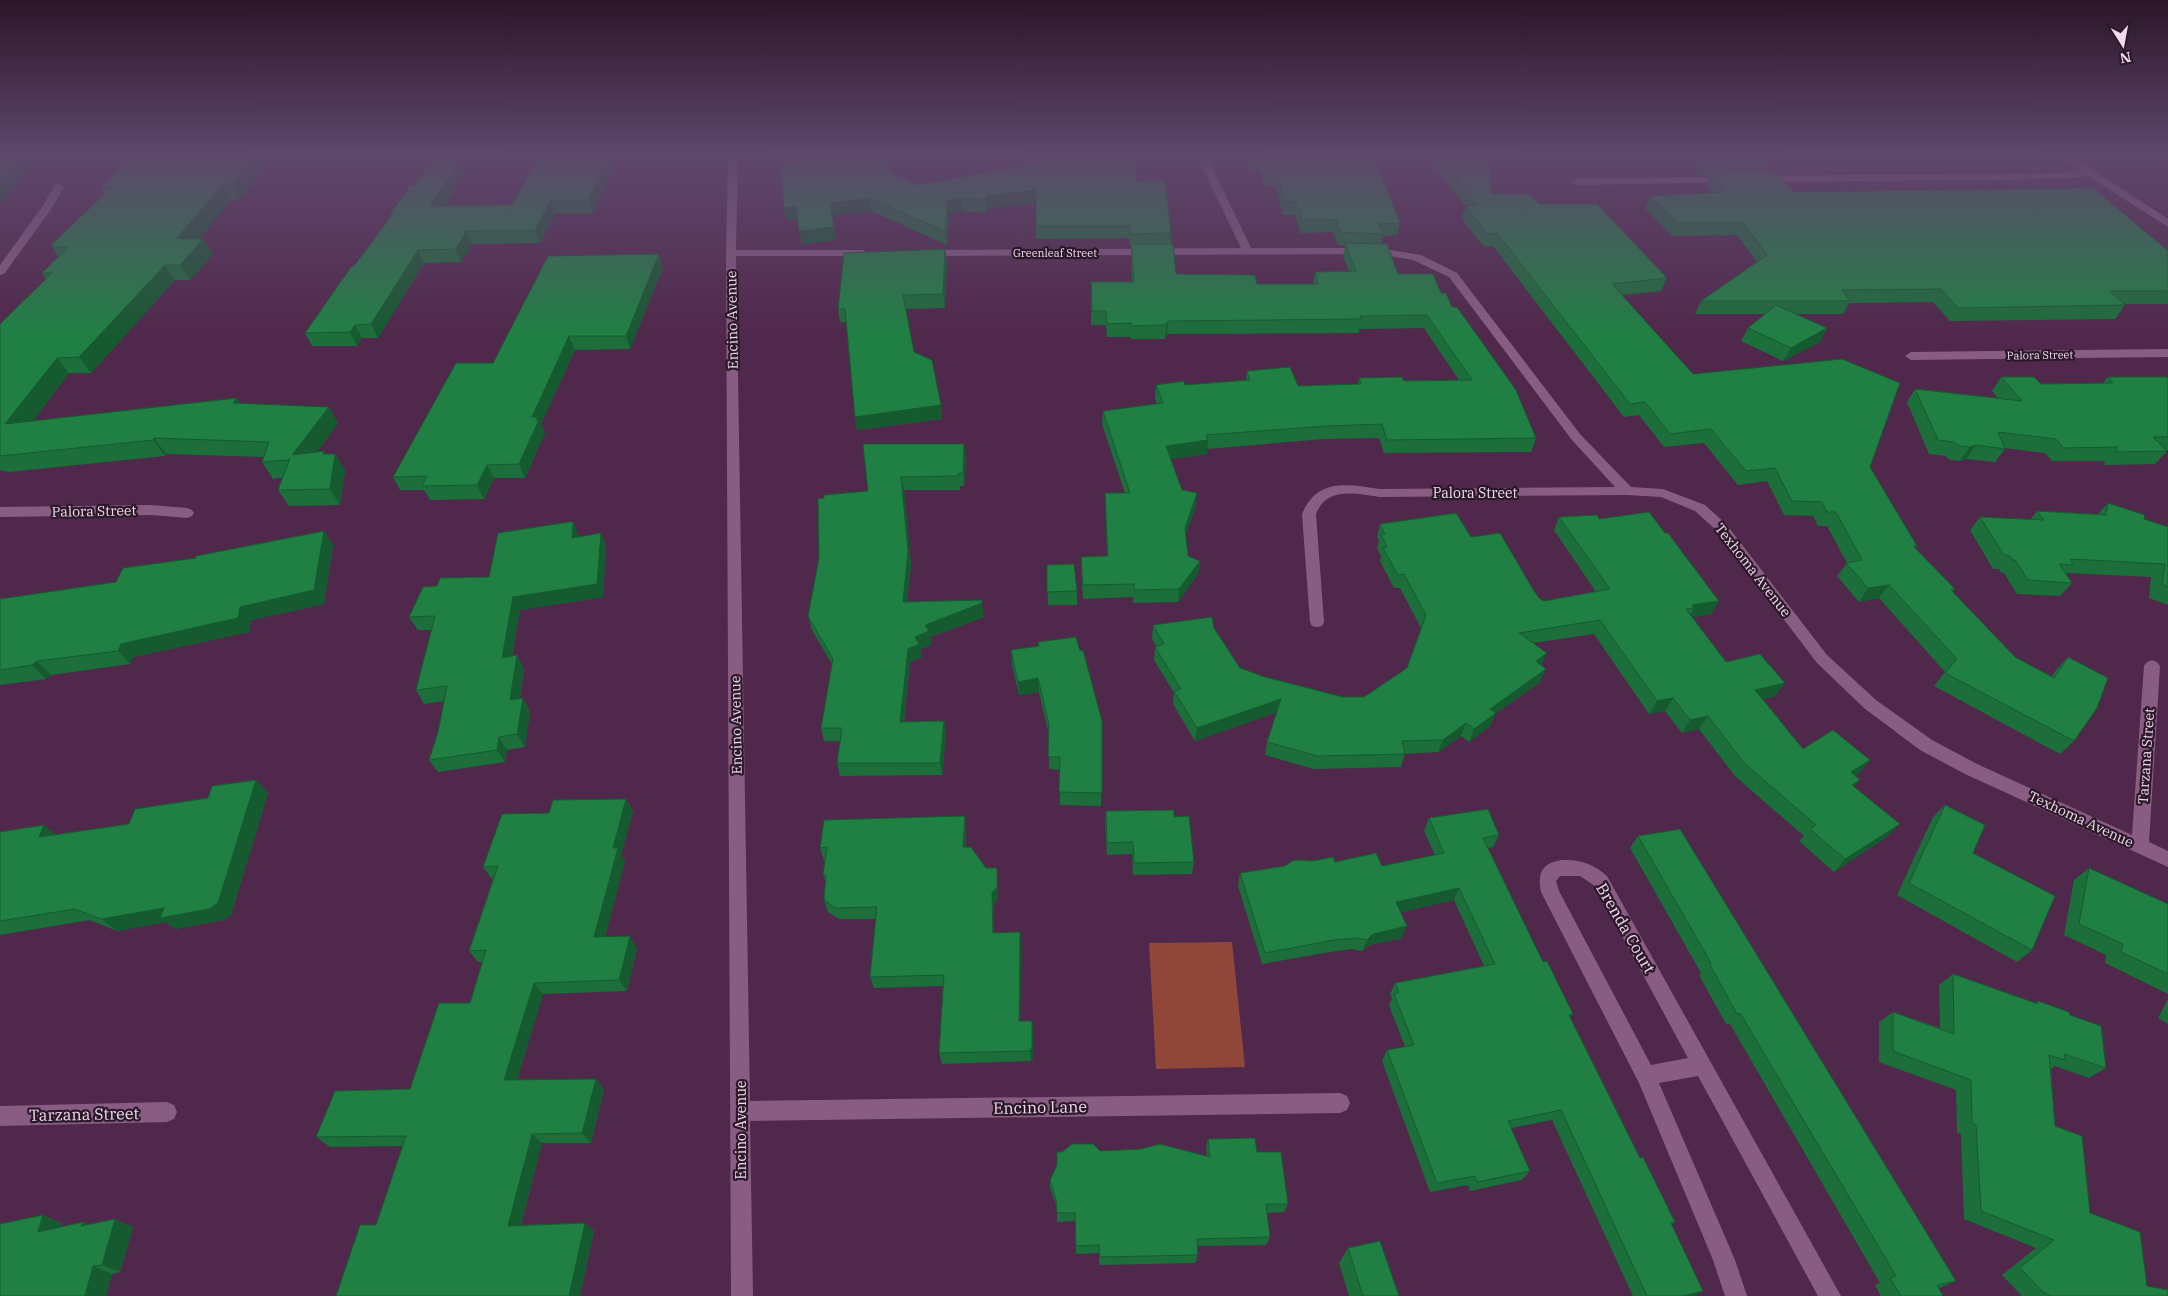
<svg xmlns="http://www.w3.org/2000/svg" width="2168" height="1296" viewBox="0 0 2168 1296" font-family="'IBM Plex Serif',serif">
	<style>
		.green { fill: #904639 }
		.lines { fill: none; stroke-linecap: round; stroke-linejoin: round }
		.minor { fill: #895d83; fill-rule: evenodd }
		.wall { fill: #1c6e3a }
		.shaded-wall { fill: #165a30 }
		.building { fill: #208044; stroke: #165a30 }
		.labels { text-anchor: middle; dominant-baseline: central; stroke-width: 4.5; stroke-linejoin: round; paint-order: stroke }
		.far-street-label { font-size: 11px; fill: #f1d8ed; stroke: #2b1929 }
		.street-label { font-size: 14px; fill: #f1d8ed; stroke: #2b1929 }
		.near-street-label { font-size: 16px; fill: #f1d8ed; stroke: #2b1929 }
	</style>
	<rect width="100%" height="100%" fill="#50284b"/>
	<path class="green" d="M1232,942L1245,1067L1156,1069L1149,943Z"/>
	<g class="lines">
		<path class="minor" d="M728,154H738L736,250H863L868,253L863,256H736L750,1101L1340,1093L1347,1096L1350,1103L1347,1110L1340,1113L750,1121L753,1296H731L726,253Z
			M1196,154H1206L1251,248H1378L1421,255L1457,273L1580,434L1631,487L1663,489L1705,505L1726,524L1827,655L1876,700L1932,740L1977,764L2132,835L2144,666L2147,662L2152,660L2157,662L2160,666L2149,842L2168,851V867L1965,774L1920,750L1864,708L1817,663L1716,530L1695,511L1661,497L1627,495L1380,497C1356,494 1327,486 1316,514L1324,622L1322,626L1317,627L1312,626L1310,622L1302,514C1317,478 1347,484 1380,489L1615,487L1572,440L1449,277L1413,260L1378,254L926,256L921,253L926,250L1241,248Z
			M2056,154H2068L2168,219V227L2088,176L2063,179L1763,182L1758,179L1763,176L2063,173L2081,171Z
			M1730,177L1735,180L1733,182L1576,185L1571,182L1576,179Z
			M59,184L64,187L52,208L4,274L0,275V265L42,207L55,185Z
			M2168,349V357L1911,360L1905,356L1911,352Z
			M151,505L187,508L192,510L194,513L192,516L187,518L151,515L0,517V507Z
			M1562,860C1580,859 1594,864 1607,876L1841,1296H1818L1698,1076L1659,1083L1735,1260L1747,1296H1725L1713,1260L1639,1083L1541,892C1537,873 1542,863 1562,860ZM1560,876H1580L1595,886L1688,1058L1651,1065L1559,891L1556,881Z
			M167,1102L174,1105L177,1112L174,1119L167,1122L0,1126V1106Z"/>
	</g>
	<path class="wall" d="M134,154H272L261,173L240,199L231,200L199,239H203L213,254L190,280H175L91,373H69L33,421L240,403L338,423L317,452L326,454H335L345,470L340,505L289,506L278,490L283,477L273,479L262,462L264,457L166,454L165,456L9,472L0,470V324L46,279L42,273L58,257L51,245L105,194L101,188Z
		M620,154L593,213H555L540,243L472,244L461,262L424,263L378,338H362L357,346H312L305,333L391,216L390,214L414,186L464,176L444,206L512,205Z
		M798,154H891L890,172L919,185L1137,181L1171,233V244L1176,274L1257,284H1313L1315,272L1349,271L1343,256L1345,245H1338L1333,232L1300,233L1295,215H1283L1275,186H1264L1260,171H1250L1246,154H1373L1400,223L1397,235L1383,236L1381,244L1398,274L1441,293L1452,307L1536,438L1531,452L1384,453L1379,438L1324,439L1207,449V454L1170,459L1182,490L1196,507L1185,535L1188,556L1200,561L1198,574L1178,602L1133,603V597L1083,599L1081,570V557L1107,556L1105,493H1125L1102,424L1103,411L1157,404L1155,398L1156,385H1185L1246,380L1247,371L1298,386L1358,384L1359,378L1404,381L1459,380L1424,328L1359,329V333L1167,334L1165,339H1131V337H1107L1106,325H1091V282H1132L1131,257V247H1130L1129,238L1036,239V203L988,208L986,213L962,211L949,213L947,245L872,211L832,215L836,240L802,244L798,219L787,220L784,208Z
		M1424,154H1526L1490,158L1491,194L1539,204L1667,278L1661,291L1622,295L1693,374L1870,467L1917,546L1915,548L1955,589L1953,592L2015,657L2052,676L2056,670L2068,657L2074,741L2060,754L1934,686L1945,672L1879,598L1859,602L1837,576L1847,563L1827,526H1818L1813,516L1784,515L1767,481L1738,485L1704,443L1664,447L1639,415L1624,417L1493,246L1484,247L1462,219L1465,206Z
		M1647,154H1763H1762L1768,162L1764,172L1793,192L2168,250V304H2124L2125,305L2115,319L1950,321L1933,302L1849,303L1843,314H1796L1827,328L1820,342L1783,361L1741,341L1748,328L1765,314H1695L1701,301L1757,262L1737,235L1672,236L1645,208L1650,196L1712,193L1707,185L1711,175L1700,176L1686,155H1648Z
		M945,249L947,263L945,308L906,309L914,352L941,405L942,419L857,430L855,417L847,322H840L838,309Z
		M663,267L630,349L575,350L541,424L545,433L525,478H494L484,499L430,500L424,490H400L393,477L493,363Z
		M2001,377L2041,384L2103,383L2108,377H2168V450H2166L2167,451L2155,464L2104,465L2105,461H2052L2045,453L2005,448V449L1995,462L1966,459L1960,461L1950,460L1945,456L1929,454L1907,402L1915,389L1998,398L1992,391Z
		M863,444L966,457L964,486H960V490H904L911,565L907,602L984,617L930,637L931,645L920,649L922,657L910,662L904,722L944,721L946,734L942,775L840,776L837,763L840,741H824L821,728L832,664L812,630L808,616L819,558L824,498L868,491Z
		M2108,503L2144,519L2168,527V605L2149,598L2151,577L2066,573L2072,583L2060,596L2017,594L2004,573H2001L1999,569H1993L1970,530L1980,517L2030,520L2037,511L2098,514Z
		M1559,517L1599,519L1665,533L1719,601L1711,614L1692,617L1726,662L1785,683L1775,696L1763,699L1803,749L1870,760L1859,773L1855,775L1854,786L1888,836L1834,872L1799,841L1804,836L1735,776L1699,729L1682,733L1665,711L1649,714L1594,634L1533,643L1541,665L1540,682L1495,714L1490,726L1469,742L1461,736L1438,752L1405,754L1401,767L1314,769L1265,755L1267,742L1277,712L1195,741L1173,704L1174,693L1154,660L1155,647H1157L1152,639L1153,625L1214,628L1240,668L1265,677L1343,697H1364L1407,668L1421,628L1400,588H1394L1380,561L1381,556L1377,548L1379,541L1377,537L1380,524L1471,537L1534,591L1540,599L1544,601L1596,592L1554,530Z
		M573,522L579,537L601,533L606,547L603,597L520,610L512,656L517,655L524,669L520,698L530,711L525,747L507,750L505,762L438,772L429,760L438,732L444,701L424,704L416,690L432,630H418L409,617L437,586L489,577Z
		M324,531L333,545L324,604L251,620L249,632L133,657L130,664L51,675L46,679L0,685V599L116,582L196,558Z
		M1047,565L1077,591V605H1048Z
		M1038,642L1080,651L1102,721L1101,806L1060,805V770L1049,769V735L1039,692L1019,695L1012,664L1011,650L1038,646Z
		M256,780L268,793L231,915L223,920L175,929L166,922L117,931L90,920L0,935V832L44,825L56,835L129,824L208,798Z
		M626,799L633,811L621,855L625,861L605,937L637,948L627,991L543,994L517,1080L604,1089L591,1143H542L521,1225L585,1223L594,1231L580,1296H336L376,1225L403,1146L330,1147L316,1137L410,1089L470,1003L483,962H478L469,951L493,879H492L483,867L549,813Z
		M1945,805L1973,853L2032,950L2017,962L1897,895L1933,817Z
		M1106,811L1174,817L1194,862L1192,874L1133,875L1132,854L1107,855L1105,823Z
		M1429,818L1499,835L1493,847L1488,848L1543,962L1573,1014L1570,1017L1640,1158L1675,1222L1671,1225L1695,1296H1633L1552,1120L1511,1128L1530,1171L1522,1180L1470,1191L1468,1185L1430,1192L1382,1061L1387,1050L1405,1047L1389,1005L1392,999L1390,994L1395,983L1484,966L1454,900L1401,912L1402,938L1369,945L1362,951L1352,949L1330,952L1262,964L1238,886L1240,873L1382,866L1435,855L1424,831Z
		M966,828V847L986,868H997L998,880V898L994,905V933L1021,943L1020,1021L1033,1032V1058L1031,1061L942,1064L939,1053L943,986L874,988L870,977L876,919H839L828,912L824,900L826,882L823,875L825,860H824L820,848Z
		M1638,836L1956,1281L1939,1288L1943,1296H1881L1875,1285L1880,1283L1730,1024H1726L1699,975L1701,973L1630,848Z
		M2089,868L2168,904V994L2105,963L2106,955L2064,935L2074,880Z
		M1953,974L2035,1003L2038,1001L2070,1015L2106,1068L2089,1078L2055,1066L2051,1069L2055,1126L2090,1213L2147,1286L2168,1296H2022L2002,1275L2036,1248L1964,1219L1961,1134L1957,1133L1956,1090L1879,1062V1022L1893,1012L1940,1028L1939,985Z
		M2168,999V1024L2158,1018Z
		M1208,1139L1257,1152L1288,1204L1284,1212L1267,1213L1270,1237L1266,1245L1197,1246L1198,1255L1195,1263L1099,1265V1253L1076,1254L1075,1221L1057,1222V1207L1050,1188V1180L1062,1152L1100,1151L1207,1156L1206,1148Z
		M83,1222L88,1225L133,1227L120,1272L112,1274L106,1296H0L62,1223L61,1227Z
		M1348,1248L1399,1296H1349L1339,1263Z"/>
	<path class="shaded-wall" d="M21,154H40L0,204V180Z
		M255,154H272L261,173L240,199L232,184Z
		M610,154H620L593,213L588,200Z
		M888,154H891L888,184L887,171Z
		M1485,154H1526L1483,159Z
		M459,163L464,176L435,219L430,206Z
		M223,185L231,200L186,255L176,239Z
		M1036,190V203L988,208L986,213L985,200L987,196Z
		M870,198L872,211L832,215L836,240L802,244L799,231L830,203Z
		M961,198L962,211L949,213L947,245L946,232L947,200Z
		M551,200L555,213L540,243L535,230Z
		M796,206L799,219L787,220L784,208Z
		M466,231L472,244L461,262L456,249Z
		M203,239L213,254L190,280L180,265Z
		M945,249L947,263L945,308L943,294Z
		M418,250L424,263L378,338L371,324Z
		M659,254L663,267L630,349L626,336Z
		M165,265L175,280L91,373L79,357Z
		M1168,321L1167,334L1165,339L1166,325Z
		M355,325L362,338L357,346L350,332Z
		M1827,328L1820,342L1783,361L1791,348Z
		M569,336L575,350L541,424L545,433L525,478L519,464L532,417Z
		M57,358L69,373L19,440L5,424Z
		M237,398L247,414L233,403Z
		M941,405L942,419L857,430L855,417Z
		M329,407L338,423L303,471L292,455Z
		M154,438L166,454L165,456L153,440Z
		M1208,440L1207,454L1165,460L1166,446Z
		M964,444L966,457L964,486L963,473Z
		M1976,445L1966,459L1960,461L1970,447Z
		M324,451L334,466L335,454L345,470L340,505L330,489L323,454Z
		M487,465L494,478L484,499L477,485Z
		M901,477L904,490L911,565L905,615L903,602Z
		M1197,493L1196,507L1183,541L1185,528Z
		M573,522L579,536L578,551L572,538Z
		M324,531L333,545L324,604L251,620L249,632L133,657L130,664L118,651L121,644L240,607Z
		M601,533L606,547L603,597L520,610L509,671L502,658L513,597Z
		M1200,561L1198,574L1178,602L1179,589Z
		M1889,585L1879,598L1859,602L1868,588Z
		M1719,601L1711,614L1688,618L1694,608L1692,605Z
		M982,603L984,617L930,637L931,645L920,649L922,657L910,662L902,735L900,722L908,649L915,637L925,625Z
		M1547,653L1541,666L1536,661Z
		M517,655L524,669L517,713L510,700Z
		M37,661L51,675L46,679L32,665Z
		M1546,669L1540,682L1495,714L1490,726L1469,742L1474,729L1490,709Z
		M1038,678L1039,692L1019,695L1018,682Z
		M1785,683L1775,696L1746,703L1755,690Z
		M523,698L530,711L525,747L517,734Z
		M1673,698L1665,711L1649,714L1657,701Z
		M1281,699L1278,712L1195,741L1197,728Z
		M1708,716L1699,729L1682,733L1690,720Z
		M944,721L946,734L942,775L940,763Z
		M1466,723L1461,736L1438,752L1443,740Z
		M499,737L507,750L505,762L497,750Z
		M1870,760L1859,773L1841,785L1851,772Z
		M256,780L268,793L231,915L223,920L175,929L166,922L117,931L101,919Z
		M1860,780L1849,792L1852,785Z
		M626,799L633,811L621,855L625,861L602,949L594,937L613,848Z
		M965,816L966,828L965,860L963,847Z
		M1900,824L1888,836L1834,872L1845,859Z
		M44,825L59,838L39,837Z
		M997,868L998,880V898L994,905V944L993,933L992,893Z
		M1459,888L1454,900L1392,914L1396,902Z
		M1407,926L1402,938L1369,945L1362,951L1367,940L1373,934Z
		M1020,932L1021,943L1020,1032L1019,1021Z
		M630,936L637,948L627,991L619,980Z
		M534,983L543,994L514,1090L504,1080Z
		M1032,1021L1033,1032V1058L1031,1061L1030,1051Z
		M596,1079L604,1089L591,1143L582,1133Z
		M532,1134L542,1143L518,1234L508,1226Z
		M43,1215L62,1223L57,1240L38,1232Z
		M115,1219L133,1227L120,1272L102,1265Z
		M83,1222L101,1230L81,1226Z
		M585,1223L594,1231L580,1296H569Z
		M93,1266L112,1274L106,1296H85Z
		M1703,1291L1695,1296H1683Z"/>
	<path class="building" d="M0,154H21L0,180Z
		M134,154H255L232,184L223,185L176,239H203L180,265H165L79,357L57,358L5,424L237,398L233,403L329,407L292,455L324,451L323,454H335L330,489L278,490L290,458L288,460L262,462L269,442L154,438L153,440L0,456V324L52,273H42L68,247H51L54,245H51L112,187L101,188Z
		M437,154H446L459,163L430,206L512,205L540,154H610L588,200H551L535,230L466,231L456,249L418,250L371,324L355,325L350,332L305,333L351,267L354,266L393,214H390L410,186H414Z
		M798,154H888L887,171L919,185L1080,154H1135L1137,181H1165L1171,233L1130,234V226H1036V190L987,196L985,200L961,198L947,200L946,232L870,198L830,203L834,227L799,231L796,206L784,208L780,164L796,162Z
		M1250,154H1373L1400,223L1379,224L1383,234L1340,232L1336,220H1302L1297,202H1284L1277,174H1266L1261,158L1251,159Z
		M1437,154H1490L1491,194H1529L1539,204H1597L1667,278L1612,284L1693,374L1842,359L1900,383L1870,467L1917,546H1913L1955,589L1951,590L2015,657L2054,678L2068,657L2108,678L2097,708L2074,741L1945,673L1957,659L1889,585L1868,588L1846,563L1862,560L1836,512H1827L1822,502L1792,501L1775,468L1746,471L1711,429L1670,434L1645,402L1630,404L1497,233L1487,234L1465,206L1478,205Z
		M1699,154H1761L1768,162L1706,163Z
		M1776,172L1793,192L2093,188L2167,250H2168V291H2110L2125,305L1958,308L1941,289L1842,290L1850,301H1701L1767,255L1743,222L1678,223L1650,196L1726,192L1712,173Z
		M1345,243L1387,244L1398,274H1433L1441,293H1446L1452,307H1457L1516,390L1536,438L1387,440L1382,424L1327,426L1206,435L1208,440L1166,446L1182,490L1197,493L1185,528L1188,556L1200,561L1179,589L1134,590V584L1083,585L1081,557L1108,556L1105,493H1130L1103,411L1163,403L1156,385L1184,381L1185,385L1250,380L1247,371L1290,367L1298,386L1361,384L1359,378L1402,377L1404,381L1472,380L1427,315L1360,316L1361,319L1168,321L1166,325L1131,326V323L1107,324L1106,311H1092L1091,282H1134L1131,244H1173L1176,274L1255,275L1257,284H1318L1315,272L1356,271Z
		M945,249L943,294L903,295L914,352L932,360L941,405L855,417L845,309H838L844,253Z
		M659,254L626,336H569L532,417H538L536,420H539L519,464L487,465L477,485L422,486L427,476L393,477L456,363H493L548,256Z
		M1776,305L1827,328L1791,348L1748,328Z
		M2001,377H2034L2041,384L2113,383L2108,377H2168V437H2153L2167,451L2116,452L2117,447L2063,448L2056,439L1998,432L2005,449L1976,445L1970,447L1960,446L1954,442L1938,440L1915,389L2022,401Z
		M863,444H964L963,473H959L958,476L901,477L908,551L903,602L982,600V603L925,625L929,631L915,637L919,644L908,649L900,722L944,721L940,763H837L842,728H821L833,659L808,616L819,558L818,499L824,498V495L868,491Z
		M2108,503L2145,515L2144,519L2168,527V587L2162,584L2165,564L2070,559L2073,565L2059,564L2072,583L2028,580L2015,560H2012L2010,556L2004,555L1980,517L2044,520L2037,511L2106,515Z
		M1649,512L1665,533H1668L1719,601L1692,605L1694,608L1686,609L1726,662L1760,654L1785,683L1755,690L1803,749L1833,730L1870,760L1851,772L1860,780L1852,785L1900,824L1845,859L1810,829L1816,825L1744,763L1708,716L1690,720L1673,698L1657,701L1600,620L1519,633L1547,653L1536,661L1546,669L1490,709L1496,713L1474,729L1466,723L1443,740L1402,741L1405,754L1317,756L1267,742L1281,699L1197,728L1174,691L1181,689L1155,647L1164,644L1153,625L1212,617L1214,628L1240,668L1265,677L1343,697H1364L1407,668L1426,615L1404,574L1398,575L1383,548L1387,547L1381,534H1385L1380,524L1456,513L1471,537L1500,533L1534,591L1540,599L1544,601L1610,589L1559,517L1597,515L1599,519Z
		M569,522H573L572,538L601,533L597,584L513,597L502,658L517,655L510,700L523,698L517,734L499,737L497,750L429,760L438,732L447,686L416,690L435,616L409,617L423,587L437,586L440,578L489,577L498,533Z
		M324,531L314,590L240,607L238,618L121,644L118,651L37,661L32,665L0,670V599L116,582L123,568L196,558V556Z
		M1074,564L1077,591L1047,592V565Z
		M1076,637L1080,651L1083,650L1102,721V793L1059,792L1060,757H1048L1049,725L1038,678L1018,682L1011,650L1039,646L1038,642Z
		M256,780L218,903L209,909L160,918L164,908L101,919L75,909L0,921V832L44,825L39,837L129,824L135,809L208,798L212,786Z
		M626,799L613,848H618L594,937L630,936L619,980L534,983L504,1080L596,1079L582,1133L532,1134L508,1226L585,1223L569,1296H336L360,1225H376L406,1136L316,1137L335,1091L410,1089L439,1003H470L486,950L469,951L498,866L483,867L502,814L549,813L553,800Z
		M1945,805L1985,825L1973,853L2055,896L2032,950L1909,883Z
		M1488,809L1499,835L1483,838L1543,962L1547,961L1573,1014L1569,1015L1640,1158L1643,1157L1675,1222L1671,1223L1703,1291L1683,1296H1647L1561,1110L1508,1121L1530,1171L1477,1182L1475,1176L1437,1183L1387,1050L1414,1045L1394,994L1399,993L1395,983L1495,964L1459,888L1396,902L1407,926L1373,934L1367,940L1356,938L1334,940L1265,953L1240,873L1285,866L1292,861L1298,860L1313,861L1333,857L1335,862L1376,853L1382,866L1444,853L1429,818Z
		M1174,810V817L1189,816L1194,862L1134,863L1133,842L1107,843L1106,811Z
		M965,816L963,847H971L986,868H997V887L992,893L993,933L1020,932L1019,1021H1032V1047L1030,1051L939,1053L944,975L870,977L877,907L835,908L824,900L826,875H823L827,847L820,848L824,820Z
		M1680,829L1956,1281L1937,1285L1943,1296H1901L1890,1278L1896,1276L1740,1013L1737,1014L1709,963H1711L1638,836Z
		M2089,868L2168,904V974L2121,952L2123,944L2079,924Z
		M1953,974L2038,1004V1001L2069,1012L2070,1015L2101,1026L2106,1068L2064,1054L2065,1060L2049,1055L2055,1126L2082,1136L2090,1213L2140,1232L2147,1286L2168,1290V1296H2051L2043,1292L2020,1268L2054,1240L1981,1211L1976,1125L1972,1123L1971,1080L1893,1051V1012L1954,1034Z
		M1255,1138L1257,1152H1281L1288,1204H1266L1270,1237L1197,1239L1198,1255L1100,1257L1099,1245L1076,1246L1075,1213H1057L1056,1199L1050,1180L1057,1165V1152H1062L1072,1144H1093L1100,1151L1141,1149L1160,1144L1210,1157L1208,1139Z
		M43,1215L38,1232L83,1222L81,1226L115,1219L102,1265L93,1266L85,1296H0V1224Z
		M1380,1241L1399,1296H1363L1348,1248Z"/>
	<linearGradient id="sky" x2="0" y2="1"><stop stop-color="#2c1629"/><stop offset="0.46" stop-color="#5e486c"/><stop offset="1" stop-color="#5e486c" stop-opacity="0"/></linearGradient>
	<rect width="2168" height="336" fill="url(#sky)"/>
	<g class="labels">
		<g class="far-street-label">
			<text x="1055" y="253">Greenleaf Street</text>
			<text transform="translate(2040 355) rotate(-1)">Palora Street</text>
		</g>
		<g class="street-label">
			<text transform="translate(732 320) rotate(-91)">Encino Avenue</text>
			<text x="1475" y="493">Palora Street</text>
			<text transform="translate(94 511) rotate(-1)">Palora Street</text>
			<text transform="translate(1753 570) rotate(52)">Texhoma Avenue</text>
			<text transform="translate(736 725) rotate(-91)">Encino Avenue</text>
			<text transform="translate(2146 756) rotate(-86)">Tarzana Street</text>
			<text transform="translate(2081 819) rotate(25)">Texhoma Avenue</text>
			<text transform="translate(741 1130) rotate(-90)">Encino Avenue</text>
		</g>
		<g class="near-street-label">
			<text transform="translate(1626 928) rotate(60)">Brenda Court</text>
			<text transform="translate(1040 1107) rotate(-1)">Encino Lane</text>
			<text transform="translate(84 1114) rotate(-1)">Tarzana Street</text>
		</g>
	</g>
	<g transform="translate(2123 45) rotate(169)" stroke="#2b1929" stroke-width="4" paint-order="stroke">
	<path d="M0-4L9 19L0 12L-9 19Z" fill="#f1d8ed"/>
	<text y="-8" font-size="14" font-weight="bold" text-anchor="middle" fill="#f1d8ed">N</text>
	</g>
</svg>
